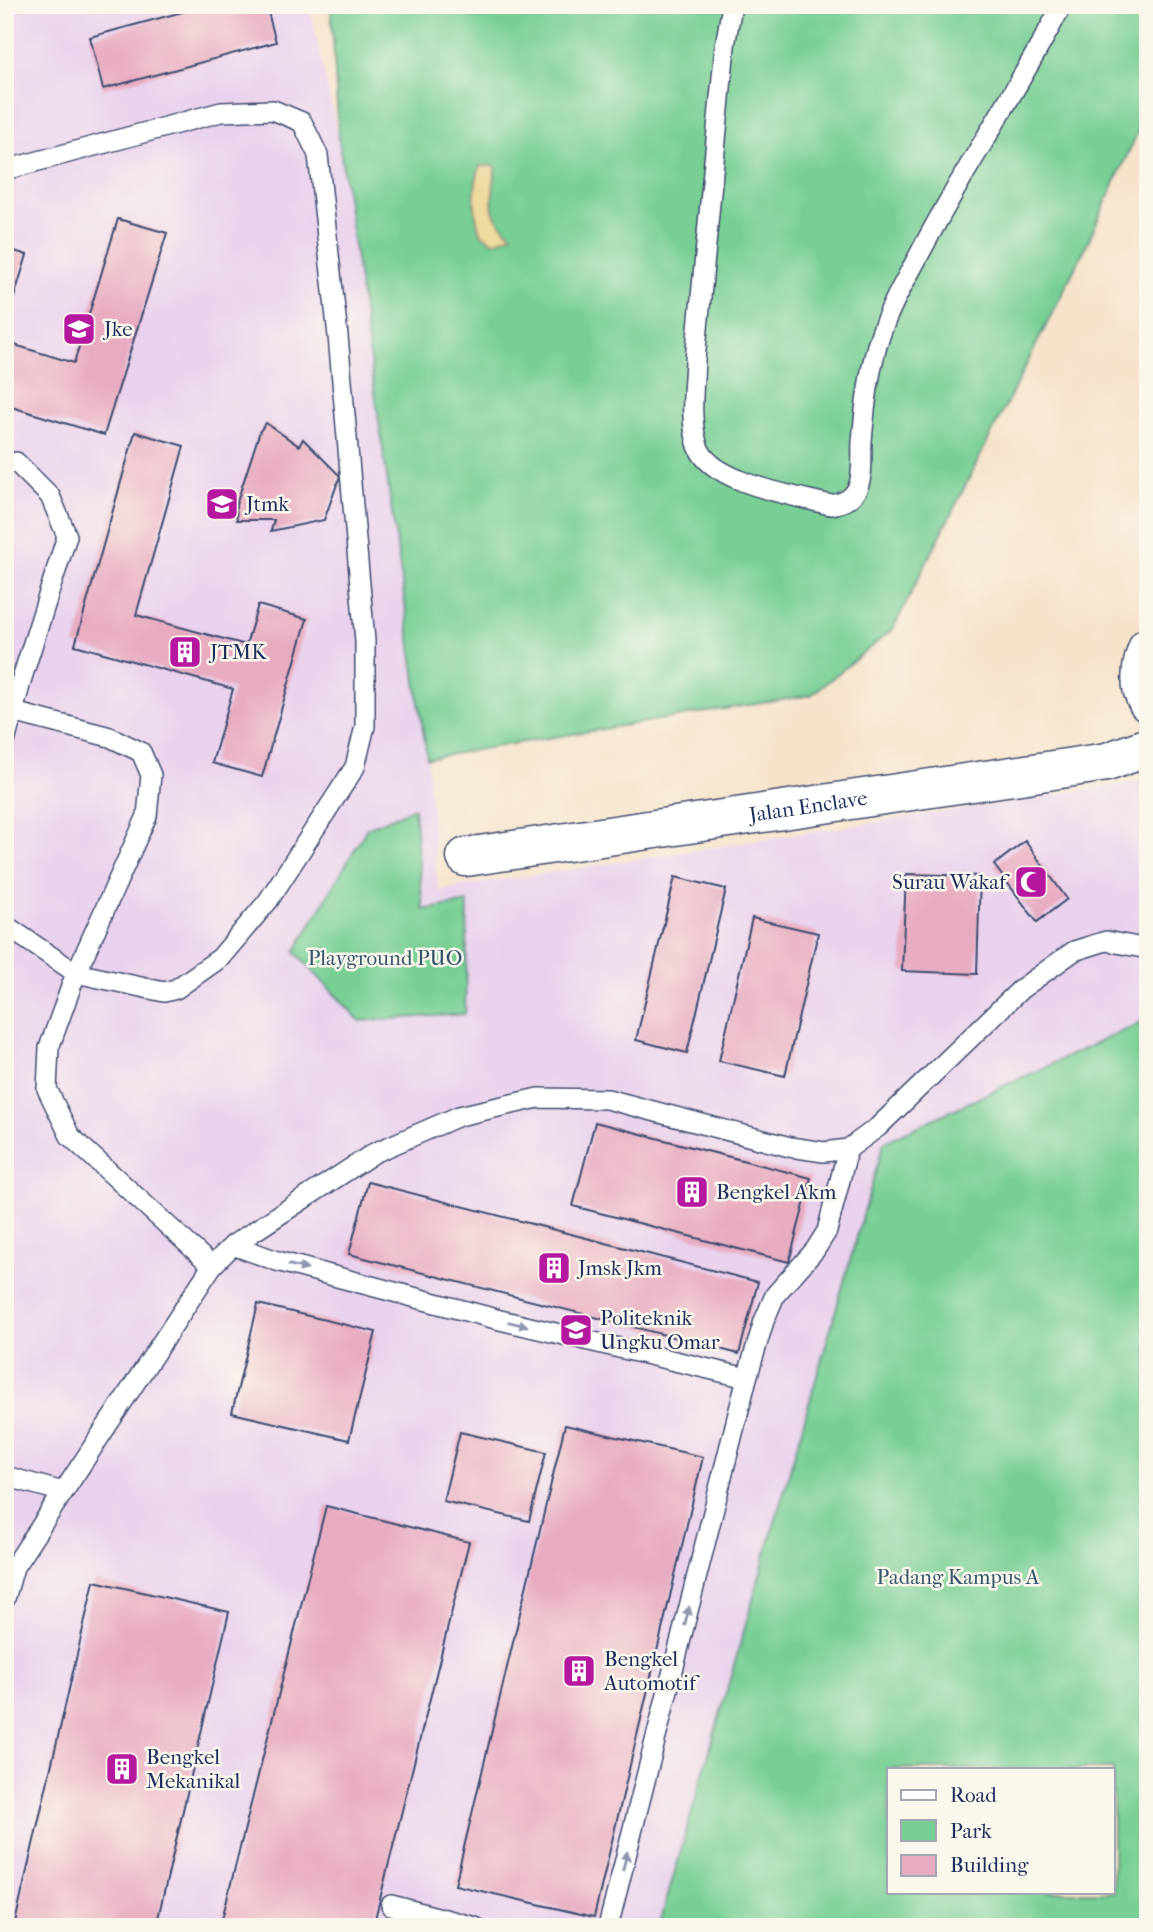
<svg xmlns="http://www.w3.org/2000/svg" width="1153" height="1932" viewBox="0 0 1153 1932" font-family="'IM FELL French Canon',serif">
	<style>
		.built { fill: #e9d2ed; fill-rule: evenodd }
		.green { fill: #77cf94; stroke: #497f79; stroke-width: 2; fill-rule: evenodd }
		.sand { fill: #eeda9e; stroke: #84847e; stroke-width: 2 }
		.building { fill: #e8acc0 }
		.lines { fill: none; stroke-linecap: round; stroke-linejoin: round }
		.lane-casing { stroke: #3c4a6e; stroke-width: 22 }
		.street-casing { stroke: #3c4a6e; stroke-width: 41 }
		.lane { stroke: #fff; stroke-width: 19 }
		.street { stroke: #fff; stroke-width: 38 }
		.oneway { fill: #8d97ae }
		.labels { text-anchor: middle; dominant-baseline: central; stroke-width: 5; stroke-linejoin: round; paint-order: stroke }
		.poi-label { font-size: 21px; fill: #1b2f5e; stroke: #fbf7ec; text-anchor: start }
		.street-label { font-size: 21px; fill: #1b2f5e; stroke: #fbf7ec }
		.park-label { font-size: 21px; fill: #32576c; stroke: #fbf7ec }
	</style>
	<rect width="100%" height="100%" fill="#fbf7ec"/>
	<filter id="ink" filterUnits="userSpaceOnUse"><feTurbulence type="fractalNoise" baseFrequency=".0143" numOctaves="2"/><feDisplacementMap in="SourceGraphic" scale="14" xChannelSelector="R" yChannelSelector="G"/><feConvolveMatrix kernelMatrix="1 2 1 2 8 2 1 2 1" color-interpolation-filters="sRGB"/></filter>
	<filter id="wash" filterUnits="userSpaceOnUse"><feTurbulence type="fractalNoise" baseFrequency=".00686" numOctaves="4" result="noise"/><feDisplacementMap in="SourceGraphic" scale="28" xChannelSelector="R" yChannelSelector="G"/><feGaussianBlur stdDeviation="1.57" result="paint"/><feColorMatrix in="noise" values="0 0 0 0 0 0 0 0 0 0 0 0 0 0 0 0 0 1.4 0 .05"/><feComposite in="paint" operator="in"/></filter>
	<g filter="url(#wash)">
		<rect width="100%" height="100%" fill="#f6e3ca"/>
		<path class="built" d="M30,5H309L339,141L427,758L438,890L1148,780V1927H5V14ZM889,1769H1113V1892H889Z"/>
		<path class="green" d="M331,5H1148V109L1084,250L893,629L811,695L427,758L339,141Z
			M414,808L423,910L468,902L465,1014L360,1021L295,952L367,828Z
			M1148,1019V1927H659L884,1142ZM1113,1769V1892H889V1769Z"/>
		<path class="sand" d="M480,166H495C495,200 482,210 512,235L494,242L480,233C473,209 472,190 480,166Z"/>
		<g id="blocks">
			<path class="building" d="M208,5H266L276,42L103,89L90,37Z
				M118,219L167,233L104,435L5,405V342L74,363Z
				M5,248L27,255L6,323H5Z
				M266,423L299,446L303,439L340,476L324,520L271,531L274,520H237L236,505L260,431Z
				M135,432L184,446L136,615L246,645L258,605L307,619L262,777L212,763L233,689L75,645Z
				M1025,841L1067,899L1037,922L994,865Z
				M906,874L980,876L977,974L902,971Z
				M675,877L726,889L687,1053L636,1040Z
				M752,918L818,933L785,1076L719,1061Z
				M595,1122L811,1178L789,1262L573,1206Z
				M368,1182L758,1282L739,1354L349,1254Z
				M258,1304L376,1332L349,1440L232,1413Z
				M565,1425L703,1457L594,1917L455,1885Z
				M460,1432L546,1452L529,1521L443,1501Z
				M326,1506L469,1542L373,1927H220Z
				M94,1581L229,1612L156,1927H14Z"/>
		</g>
	</g>
	<g filter="url(#ink)">
		<use href="#blocks" fill-opacity="0" stroke="#3c4a6e" stroke-width="2"/>
		<g class="lines">
			<defs>
				<path id="lane" d="M732,5L725,46L695,360C694,387 689,419 698,446C710,483 796,496 831,505C842,503 851,500 857,489C864,475 861,456 862,441C865,407 869,369 880,336C889,308 905,281 919,255C963,170 1018,90 1062,5
					M5,170L221,112L273,110L302,122L318,155L338,336L365,641V726L355,767L268,901L220,958L176,989L164,992L76,973L5,925
					M13,712L110,737L141,752L151,775L147,816L76,973L49,1048L47,1089L70,1136L212,1266
					M5,742L22,678L67,536L50,496L16,462
					M233,1245L277,1261L500,1320L747,1378
					M5,1476L63,1492
					M5,1599L14,1567L212,1266L233,1245L374,1153L459,1116L538,1098L607,1099L790,1147L824,1152L848,1149L878,1127L1021,989L1074,951L1106,941L1148,949
					M391,1905L475,1927
					M608,1927L747,1378L764,1321L775,1295L815,1250L827,1231L848,1149"/>
				<g id="street">
					<path d="M1148,647C1141,665 1137,685 1148,703"/>
					<path id="s1" d="M466,857L1107,762L1148,747"/>
				</g>
			</defs>
			<use href="#lane" class="lane-casing"/>
			<use href="#street" class="street-casing"/>
			<use href="#lane" class="lane"/>
			<use href="#street" class="street"/>
		</g>
		<defs><path id="oneway-solid" d="M-6-.8H1V-3.2L6.5 0L1 3.2V.8H-6Z" transform="scale(1.75)"/></defs>
		<g class="oneway">
			<use href="#oneway-solid" transform="translate(298 1267) rotate(15)"/>
			<use href="#oneway-solid" transform="translate(518 1324) rotate(13)"/>
			<use href="#oneway-solid" transform="translate(687 1616) rotate(-76)"/>
			<use href="#oneway-solid" transform="translate(625 1861) rotate(-76)"/>
		</g>
	</g>
	<defs>
		<symbol id="university-square" viewBox="-11 -11 22 22"><rect x="-9" y="-9" width="18" height="18" rx="4" fill="#b5179e" stroke="#fbf7ec"/><path d="M0-5L7-2L0 1L-7-2ZM-4 1L0 2.5L4 1V4Q0 6-4 4Z" fill="#fff"/></symbol>
		<symbol id="building-square" viewBox="-11 -11 22 22"><rect x="-9" y="-9" width="18" height="18" rx="4" fill="#b5179e" stroke="#fbf7ec"/><path d="M-4-6H4V6H1V3H-1V6H-4ZM-2.5-4.3h1.7v1.8h-1.7ZM.8-4.3h1.7v1.8H.8ZM-2.5-1h1.7V.8h-1.7ZM.8-1h1.7V.8H.8Z" fill="#fff"/></symbol>
		<symbol id="mosque-square" viewBox="-11 -11 22 22"><rect x="-9" y="-9" width="18" height="18" rx="4" fill="#b5179e" stroke="#fbf7ec"/><path d="M3.5-4.9A6 6 0 1 0 3.5 4.9A5 5 0 1 1 3.5-4.9Z" fill="#fff"/></symbol>
	</defs>
	<g fill-rule="evenodd">
		<use href="#university-square" x="60" y="310" width="38" height="38"/>
		<use href="#university-square" x="203" y="485" width="38" height="38"/>
		<use href="#building-square" x="166" y="633" width="38" height="38"/>
		<use href="#mosque-square" x="1012" y="863" width="38" height="38"/>
		<use href="#building-square" x="673" y="1173" width="38" height="38"/>
		<use href="#building-square" x="535" y="1249" width="38" height="38"/>
		<use href="#university-square" x="557" y="1311" width="38" height="38"/>
		<use href="#building-square" x="560" y="1652" width="38" height="38"/>
		<use href="#building-square" x="103" y="1750" width="38" height="38"/>
	</g>
	<g class="labels">
		<g class="poi-label">
			<text x="104" y="329">Jke</text>
			<text x="246" y="504">Jtmk</text>
			<text x="210" y="652">JTMK</text>
			<text x="1006" y="882" text-anchor="end">Surau Wakaf</text>
			<text x="716" y="1192">Bengkel Akm</text>
			<text x="578" y="1268">Jmsk Jkm</text>
			<text x="600" y="1318">Politeknik<tspan x="600" dy="24">Ungku Omar</tspan></text>
			<text x="604" y="1659">Bengkel<tspan x="604" dy="24">Automotif</tspan></text>
			<text x="146" y="1757">Bengkel<tspan x="146" dy="24">Mekanikal</tspan></text>
		</g>
		<g class="street-label">
			<text stroke="none"><textPath href="#s1" startOffset="346">Jalan Enclave</textPath></text>
		</g>
		<g class="park-label">
			<text x="385" y="958">Playground PUO</text>
			<text x="958" y="1577">Padang Kampus A</text>
		</g>
	</g>
	<rect width="1153" height="1932" fill="none" stroke="#fbf7ec" stroke-width="28"/>
	<rect x="887" y="1768" width="228" height="126" fill="#fbf7ec" stroke="#a1a7b3" stroke-width="2"/>
	<rect x="901" y="1790" width="35" height="10" fill="#ffffff" stroke="#a1a7b3" stroke-width="2"/>
	<text x="950" y="1802" font-size="21" fill="#1b2f5e">Road</text>
	<rect x="901" y="1820" width="35" height="21" fill="#77cf94" stroke="#a1a7b3" stroke-width="2"/>
	<text x="950" y="1838" font-size="21" fill="#1b2f5e">Park</text>
	<rect x="901" y="1855" width="35" height="21" fill="#e8acc0" stroke="#a1a7b3" stroke-width="2"/>
	<text x="950" y="1872" font-size="21" fill="#1b2f5e">Building</text>
</svg>
